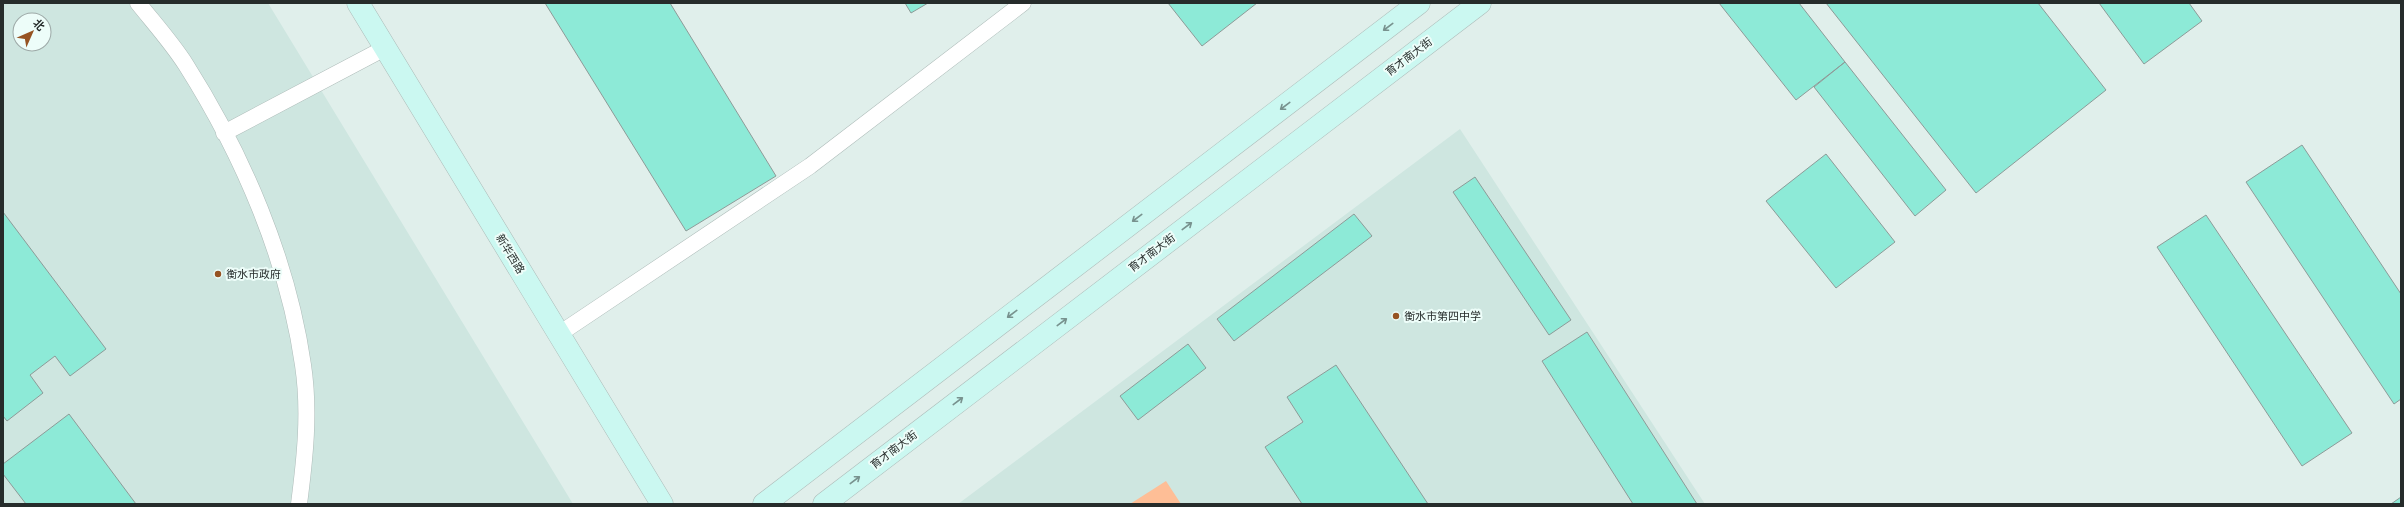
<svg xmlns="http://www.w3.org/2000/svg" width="2404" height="507" viewBox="0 0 2404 507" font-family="'Fira Sans','Noto Sans SC',sans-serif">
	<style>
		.built { fill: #cee6e0; fill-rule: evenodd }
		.green { fill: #febe96 }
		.building { fill: #8dead7; stroke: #8d9b98 }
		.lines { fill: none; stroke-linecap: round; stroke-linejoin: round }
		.lane-casing { stroke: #adbbb8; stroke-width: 17 }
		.secondary-casing { stroke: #adbbb8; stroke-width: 23 }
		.lane { stroke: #fff; stroke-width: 16 }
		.secondary { stroke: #cbf8f1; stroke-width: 22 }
		.oneway { stroke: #78928e }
		.poi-dot { fill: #965322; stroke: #edfdf9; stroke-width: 1.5 }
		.labels { text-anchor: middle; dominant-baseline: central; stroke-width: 4; stroke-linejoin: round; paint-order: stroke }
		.street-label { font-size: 11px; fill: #262c2b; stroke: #edfdf9 }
		.poi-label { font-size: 11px; fill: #262c2b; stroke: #edfdf9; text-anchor: start }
	</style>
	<rect width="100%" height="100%" fill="#e0efeb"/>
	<path class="built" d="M3,3H268L573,504H3ZM20,20H44V44H20Z
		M1460,129L1705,504H958Z"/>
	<path class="green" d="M1166,481L1181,504H1130Z"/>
	<path class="building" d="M545,3H670L776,176L686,231Z
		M905,3H928L911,13Z
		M1168,3H1257L1202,46Z
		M1719,3H1799L1845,62L1796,100Z
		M1826,3H2038L2106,90L1976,193Z
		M2099,3H2189L2202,21L2144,64Z
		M1845,62L1946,190L1915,216L1814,87Z
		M2302,145L2401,294V399L2394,404L2246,182Z
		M1826,154L1895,242L1836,288L1766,201Z
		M1475,177L1571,320L1549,335L1453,192Z
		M3,212L106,349L70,376L55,356L30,375L43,393L7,421L3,416Z
		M1354,214L1372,236L1234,341L1217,319Z
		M2206,215L2352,433L2302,466L2157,247Z
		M1587,332L1697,504H1633L1542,361Z
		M1188,344L1206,368L1138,420L1120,396Z
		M1336,365L1428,504H1302L1265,447L1303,422L1287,397Z
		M69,414L136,504H26L3,474V464Z
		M2401,497V504H2391Z"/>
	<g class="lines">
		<defs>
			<path id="lane" d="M138,3C154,23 172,43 186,65C243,155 288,260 303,365C310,411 305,458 299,504
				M224,133L385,48
				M559,334L810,166L1023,3"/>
			<path id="secondary" d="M358,3L662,504
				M764,504L1419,3
				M824,504L1480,3"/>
		</defs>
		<use href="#lane" class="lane-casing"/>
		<use href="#secondary" class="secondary-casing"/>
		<use href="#lane" class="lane"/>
		<use href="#secondary" class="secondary"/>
	</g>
	<defs><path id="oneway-shaft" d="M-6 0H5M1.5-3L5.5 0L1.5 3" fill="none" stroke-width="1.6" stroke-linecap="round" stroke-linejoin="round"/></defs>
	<g class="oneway">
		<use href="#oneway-shaft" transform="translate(1388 27) rotate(143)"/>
		<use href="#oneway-shaft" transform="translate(1285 106) rotate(143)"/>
		<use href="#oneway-shaft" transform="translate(1137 218) rotate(143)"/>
		<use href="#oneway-shaft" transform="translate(1187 226) rotate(-37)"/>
		<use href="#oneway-shaft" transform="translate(1012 314) rotate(143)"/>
		<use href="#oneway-shaft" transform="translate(1062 322) rotate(-37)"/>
		<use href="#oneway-shaft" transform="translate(958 401) rotate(-37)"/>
		<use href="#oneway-shaft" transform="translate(855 480) rotate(-37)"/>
	</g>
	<g class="poi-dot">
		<circle cx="218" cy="274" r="4"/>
		<circle cx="1396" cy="316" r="4"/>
	</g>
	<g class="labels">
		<g class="street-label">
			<text transform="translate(1409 57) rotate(-37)">育才南大街</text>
			<text transform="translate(1152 253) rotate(-37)">育才南大街</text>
			<text transform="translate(510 254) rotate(59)">新华西路</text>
			<text transform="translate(894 450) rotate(-37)">育才南大街</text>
		</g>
		<g class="poi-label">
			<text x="226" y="274">衡水市政府</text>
			<text x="1404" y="316">衡水市第四中学</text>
		</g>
	</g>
	<rect width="2404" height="507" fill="none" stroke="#262c2b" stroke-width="8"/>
	<g transform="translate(32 32) rotate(45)"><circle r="19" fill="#edfdf9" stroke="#9da9a7"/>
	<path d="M0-3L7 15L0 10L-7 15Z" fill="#965322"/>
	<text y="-6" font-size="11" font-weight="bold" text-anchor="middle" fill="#262c2b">北</text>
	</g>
</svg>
